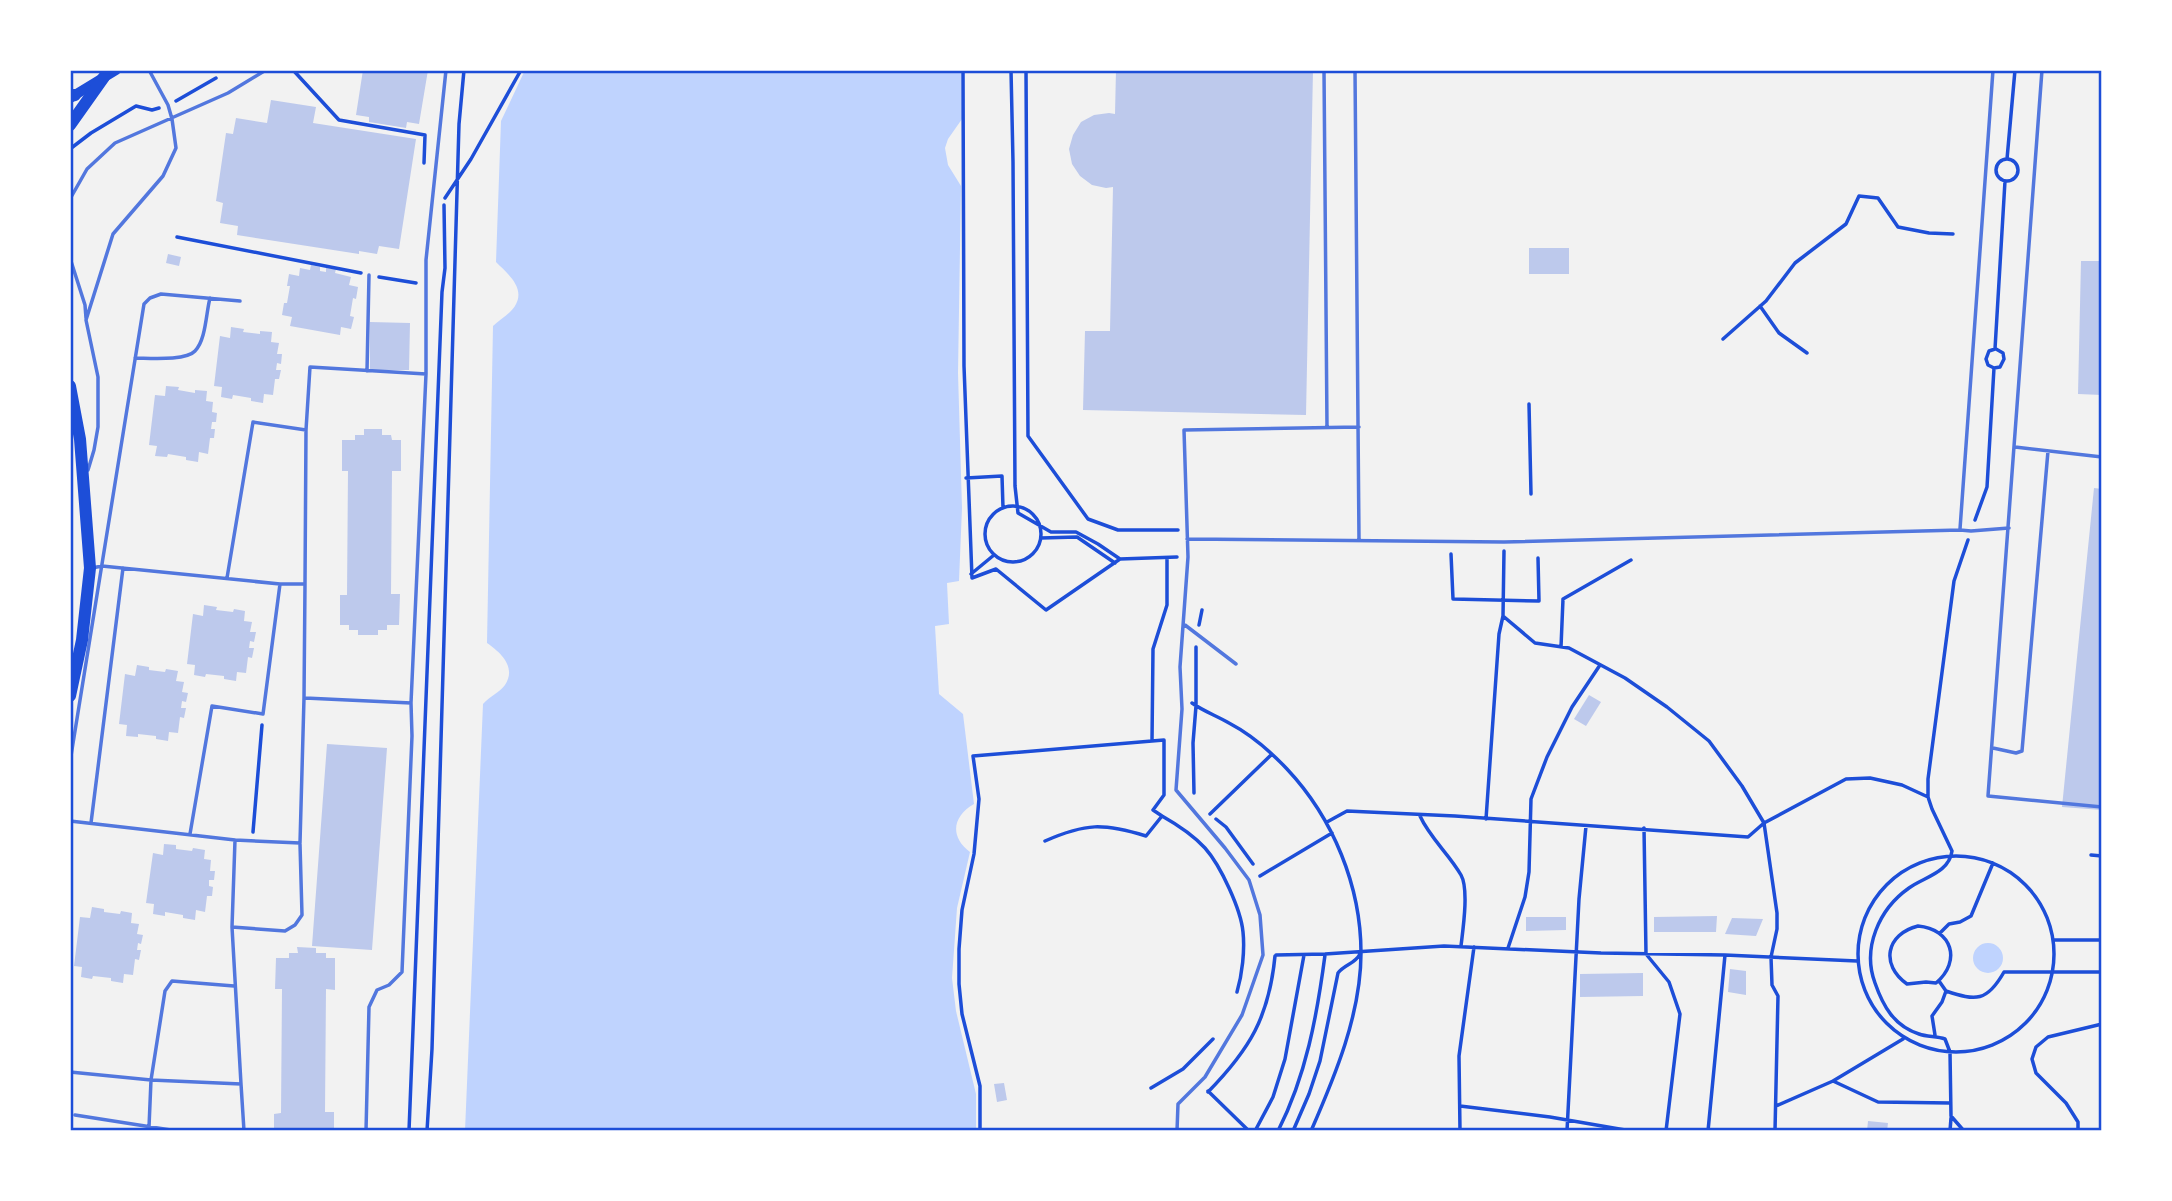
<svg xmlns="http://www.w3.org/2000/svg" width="2172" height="1201" viewBox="0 0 2172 1201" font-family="'Fira Sans',sans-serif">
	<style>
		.water { fill: #bfd3fe }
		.building { fill: #bdc9ec }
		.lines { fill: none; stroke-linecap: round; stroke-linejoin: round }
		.path { stroke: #1d4ed8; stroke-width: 3.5 }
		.service { stroke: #5277de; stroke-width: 3.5 }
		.secondary { stroke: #1d4ed8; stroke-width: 10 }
		.primary { stroke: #1d4ed8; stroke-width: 12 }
		.neatline { fill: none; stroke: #1d4ed8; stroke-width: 2.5 }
	</style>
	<rect width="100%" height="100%" fill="#f2f2f2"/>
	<path class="water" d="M525,70H961L962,119L948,139L945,148L948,165L961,186L958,373L962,508L959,581L947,583L949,624L935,626L939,694L963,714L974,804C953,816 949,836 970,852L957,908L952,978L956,1011L976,1094V1131H465L483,704C489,697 500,692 505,685C517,667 500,652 487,643L493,326C499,320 510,314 515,306C526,288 508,274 496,262L501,121Z
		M1973 958a15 15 0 1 1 30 0a15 15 0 1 1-30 0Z"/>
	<path class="building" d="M363,70H428L419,124L407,122L406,128L369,122V117L356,115Z
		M1116,70H1313L1306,415L1083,410L1085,331H1110L1113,187L1106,188L1092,185L1080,176L1072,164L1069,149L1073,135L1081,122L1094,115L1109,113L1115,114Z
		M271,100L316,107L313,123L416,139L399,249L379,246L377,254L359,251V254L237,235L238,226L220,223L223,203L216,201L226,133L233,134L236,118L267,123Z
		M1529,248H1569V274H1529Z
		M168,254L181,257L179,266L166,263Z
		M2081,261H2102V395L2078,394Z
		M311,265L320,267V271L326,272V268L336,269L335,273L351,277L349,285L358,287L356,299L353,298L350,316L354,317L351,329L341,327L340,335L290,326L292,317L282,315L284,303H287L290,286H287L289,274L299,276L300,268L310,270Z
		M370,322L410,323L409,370H370Z
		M231,327L244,329L243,332L260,334V331L272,332L271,342L279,343L277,354H282L281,364L277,363L276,370H281L279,379H275L273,395L264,394L263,403L251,401V398L233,395L232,399L221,397L222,387L214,386L220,336L230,338Z
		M166,386L179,387L178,390L195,393V390L207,391L206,401L213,402L212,412L217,413L216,422H212L211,429H215L214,438H210L208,454L199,452L198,462L186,460V457L168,454L167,457L155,456L157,446L149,445L155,395L165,396Z
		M364,429H382V435H391L392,440H401V471H392L391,594H400L399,625H387V630H378V635H358V630H349V625H340V595H347L348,471H342V440H355V435H364Z
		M2094,488L2102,489V810L2062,807Z
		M204,605L217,607L216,610L233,612L234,609L245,611L244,621L252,622L250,632H256L254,642L250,641L249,648H254L252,658L248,657L246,673L237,672L236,681L224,679V676L206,674L205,677L194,675L195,665L187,664L193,614L203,616Z
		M137,665L149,667V670L165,672L166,669L178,671L176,681L184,682L182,692L188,693L186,702L182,701L181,708H186L184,718L180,717L178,733L169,732L168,741L156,739V736L138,734V737L126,736L127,725L119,724L125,674L135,676Z
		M1589,695L1601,702L1586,726L1574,719Z
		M327,744L387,748L372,950L312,946Z
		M164,844L176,845V849L192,851L193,848L205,850L204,859L211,860L210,871H215L214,880H209V886L213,887L212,896H207L205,912L196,910L195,920L183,918V915L165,912V916L153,914L154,904L146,903L153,853L163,855Z
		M92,907L104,909V912L120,914L121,911L132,913L131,923L139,924L137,934L143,935L141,944L138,943L137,950H141L139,960L135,959L133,975L124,974L123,983L111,981V978L93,976L92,979L81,977L82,967L74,966L80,917L90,918Z
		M1717,916L1716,932H1654V917Z
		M1526,917H1566V930L1526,931Z
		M1732,918L1763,919L1756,936L1725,934Z
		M297,947L316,948V953H326V958H335V990L326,989L325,1112H334V1131H274V1114L281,1113L282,989H275L276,958H289V953H298Z
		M1730,969L1746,971V995L1728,992Z
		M1643,973V996L1580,997V974Z
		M1004,1083L1007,1100L997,1102L994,1084Z
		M1868,1121L1888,1123L1887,1131H1867Z"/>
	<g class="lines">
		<path class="path" d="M293,70L339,120L425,135L424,163
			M963,70L964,366L972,578L996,569L1046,610L1120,559L1177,557
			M1011,70L1013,162L1015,486L1018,513L1051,532H1076L1098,544L1120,559
			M1026,70L1028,436L1088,519L1118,530H1178
			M176,101L216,78
			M70,149L91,133L136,106L152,110L159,108
			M2007,159L2015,70
			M1996 170a11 11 0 1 1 22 0a11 11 0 1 1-22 0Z
			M445,198L471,159L521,70
			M177,237L361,273
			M379,277L416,283
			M1760,306L1779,333L1807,353
			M1723,339L1766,301L1795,263L1846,224L1859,196L1878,198L1898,227L1929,233L1953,234
			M1995,349L2005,181
			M1994,368L2000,367L2004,359L2003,353L1996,349
			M1994,368L1988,365L1986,359L1989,351L1995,349
			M1529,404L1531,494
			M966,478L1002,476L1003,508
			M985 534a28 28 0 1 1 56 0a28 28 0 1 1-56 0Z
			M1975,520L1987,487L1994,368
			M1041,538L1077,537L1115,563
			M1451,554L1453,599L1539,601L1538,558
			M971,574L994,555
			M1503,616L1504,551
			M1199,625L1202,610
			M1561,647L1563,599L1631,560
			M1192,703C1203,711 1217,716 1229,723C1250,734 1271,752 1287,769C1333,818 1361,886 1361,953C1361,1014 1335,1076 1311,1131
			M1194,793L1193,743L1196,706V647
			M1210,814L1271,755
			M1162,816C1178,825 1193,835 1205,848C1221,866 1241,910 1243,932C1245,951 1242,975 1237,992
			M1420,816C1430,838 1449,854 1461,875C1469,889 1463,929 1461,946
			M1216,819L1226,827L1253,864
			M1486,819L1499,634L1503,616L1535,643L1569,648L1625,678L1667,707L1709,741L1742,786L1764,823L1777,913V929L1771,957L1772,985L1778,996L1775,1131
			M1327,822L1347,811L1455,816L1748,837L1764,823L1846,779L1870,778L1902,785L1928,797
			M1644,828L1646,954L1669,982L1680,1014L1666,1131
			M253,832L262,725
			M1045,841C1086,823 1103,823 1146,836L1162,816L1153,810L1164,795V740L1152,741
			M2091,855L2102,856
			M1858 954a98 98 0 1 1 196 0a98 98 0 1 1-196 0Z
			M1260,876L1332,833
			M1918,926C1952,929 1962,961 1936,983L1926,982L1907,984C1880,965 1886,934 1918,926Z
			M1940,933L1949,924L1960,922L1971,916L1993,863
			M2053,940H2102
			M1508,948L1525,897L1529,872L1531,799L1547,757L1572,707L1600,665
			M1276,955L1325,954L1444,946L1601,953L1725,955
			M1946,991C1976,1001 1987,1002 2004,972H2102
			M1935,1035L1932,1016L1942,1002L1946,991L1939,981
			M1833,1081L1903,1039
			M1151,1088L1183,1069L1213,1039
			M1208,1091L1249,1131
			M1208,1092C1250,1049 1269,1017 1275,956
			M1460,1106L1550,1117L1631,1131
			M1776,1106L1833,1081L1878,1102L1950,1103
			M409,1131L442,292L445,268L444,205
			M427,1131L432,1049L459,124L464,70
			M980,1131V1086L962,1014L959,984V949L962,910L974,854L979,799L973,756L1152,741L1153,649L1167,605V558
			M1255,1131L1273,1097L1285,1059L1304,955
			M1278,1131C1306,1076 1317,1016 1325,955
			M1293,1131L1309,1094L1320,1061L1338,973C1345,964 1355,964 1360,954
			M1460,1131L1459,1056L1474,947
			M1567,1131L1579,899L1586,826
			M1708,1131L1725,955L1857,961
			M1950,1131L1951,1118
			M1964,1131L1951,1116L1950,1052L1945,1039C1937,1036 1927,1037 1919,1034C1894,1026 1883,1006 1875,983C1862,948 1879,909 1909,888C1924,877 1949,873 1952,851L1932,809L1928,797V779L1954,581L1968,540
			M2078,1131V1122L2066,1103L2036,1073L2032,1059L2036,1047L2048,1037L2102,1024"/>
		<path class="service" d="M1324,70L1327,427
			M1355,70L1359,540
			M2042,70L1988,796L2102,807
			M70,199L87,169L115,143L228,93L266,70
			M70,258L85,305L86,318
			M135,358C149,358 186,361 195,351C206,340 206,313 210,298
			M367,371L369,275
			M2015,447L2102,457
			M88,470L94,450L98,427V377L86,320L113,234L163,176L176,148L172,119L168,105L149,70
			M1960,529L1993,70
			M1187,539L1504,542L1960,530L1971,531L2009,528
			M92,568L102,566L280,584L263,714L212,706L190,834
			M227,578L253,422L306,430L310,367L426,374
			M305,584L306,430
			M1185,625L1236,664
			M305,698L411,703
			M1993,748L2016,753L2022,751L2048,451
			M70,762L144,304L150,298L161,294L240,301
			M70,821L235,840L232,927L241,1084L151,1080L70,1072
			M91,823L123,568
			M235,840L300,843L304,698L305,584H280
			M232,927L285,931L295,925L302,915L300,844
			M241,1084L244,1131
			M75,1115L177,1131
			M149,1127L151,1080L165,991L172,981L234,986
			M366,1131L369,1007L377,990L389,985L402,972L412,736L411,703L426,374V260L446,70
			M1177,1131L1178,1104L1205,1077L1242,1015L1263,955L1260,915L1249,880L1225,848L1176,790L1182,709L1180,667L1188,557L1184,430L1359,427"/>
		<path class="secondary" d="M70,98L116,70"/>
		<path class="primary" d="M70,96L75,95
			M70,125L104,77
			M70,386L80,439L90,568L82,640L70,696"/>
	</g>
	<rect width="2172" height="1201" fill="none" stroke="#ffffff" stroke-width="144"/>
	<rect x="72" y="72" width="2028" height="1057" class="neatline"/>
</svg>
